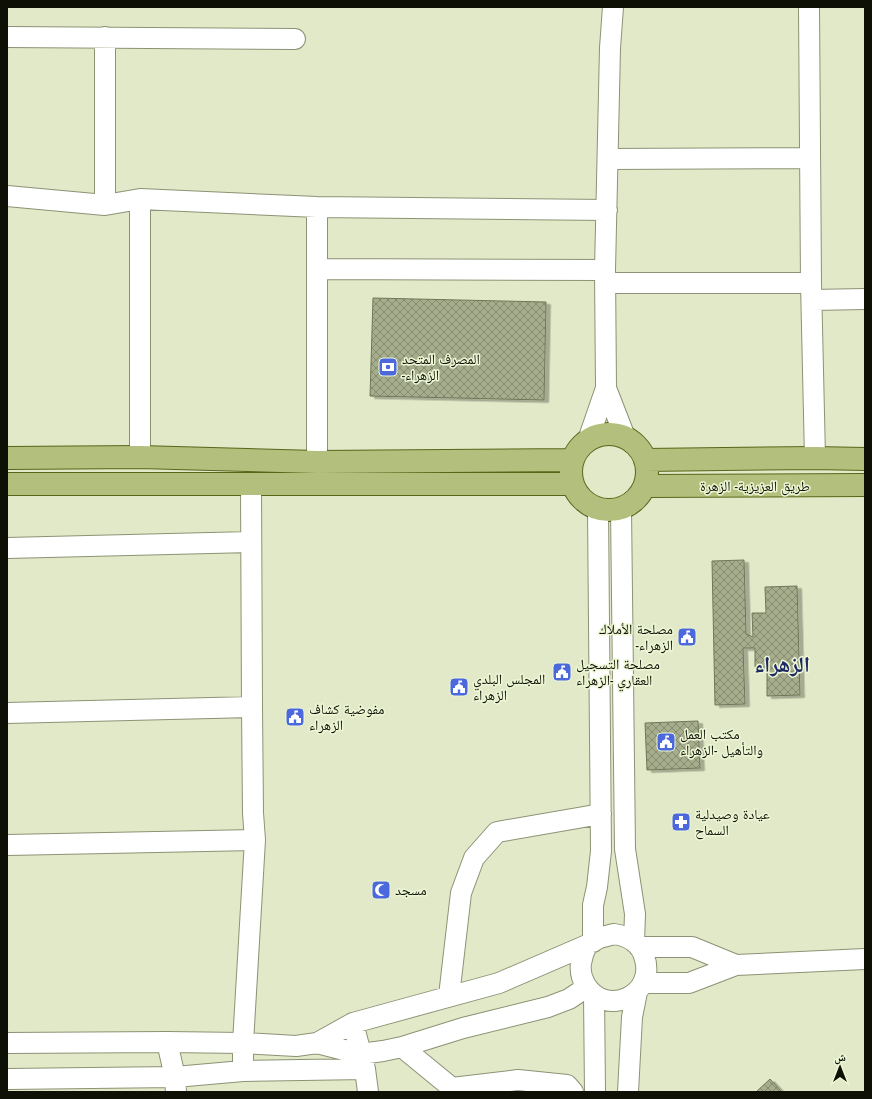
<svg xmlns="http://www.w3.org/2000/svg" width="872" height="1099" viewBox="0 0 872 1099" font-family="Jost,'Noto Naskh Arabic',sans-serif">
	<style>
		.building { fill: url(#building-cross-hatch); stroke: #707759; filter: url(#shadow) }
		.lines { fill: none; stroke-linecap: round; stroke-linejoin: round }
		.minor-casing { stroke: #8c9375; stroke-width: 22 }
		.major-casing { stroke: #59661a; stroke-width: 24 }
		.minor { stroke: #fff; stroke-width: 20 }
		.major { stroke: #b3bf7c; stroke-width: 22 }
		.labels { text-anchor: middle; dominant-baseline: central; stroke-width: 3; stroke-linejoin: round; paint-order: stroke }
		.poi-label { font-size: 14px; fill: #0e1006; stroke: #eef7d5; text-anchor: start }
		.street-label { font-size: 14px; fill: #0e1006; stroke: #eef7d5 }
		.town-label { font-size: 22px; font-weight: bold; fill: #1d2a62; stroke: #eef7d5 }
	</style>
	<defs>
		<pattern id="building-cross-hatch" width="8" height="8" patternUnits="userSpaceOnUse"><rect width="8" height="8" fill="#a5ad8d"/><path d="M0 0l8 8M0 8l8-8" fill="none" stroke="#858b71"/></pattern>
		<filter id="shadow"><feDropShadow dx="4.5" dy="2.5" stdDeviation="0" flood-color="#0004"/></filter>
	</defs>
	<rect width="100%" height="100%" fill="#e1e9c8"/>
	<path class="building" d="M373,298L546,302L544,400L370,396Z
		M744,560L746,634L753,637L752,613H766L765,587L797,586L800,695L767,696V667H755V648H743L745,704L715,705L712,561Z
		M698,721L700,768L647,770L645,723Z
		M770,1079L782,1092H756Z"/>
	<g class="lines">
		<defs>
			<path id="minor" d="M809,7L811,283L815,458
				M7,37L295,39
				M105,37V205
				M608,159L810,158
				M7,196L105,205L140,199L317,207L607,210
				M140,199V457
				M317,207V462
				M317,269L605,270
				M606,283H811
				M812,300L865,299
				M606,388L625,437
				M588,440L606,388L605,270L610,48L613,7
				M621,509L625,849L635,914L634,942
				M7,548L251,542
				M7,713L252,707
				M7,845L255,840
				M614,934C627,936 640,942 644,956C658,995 605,1019 585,984C581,977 580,970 581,963C582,957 584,951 587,945L599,938Z
				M593,942V905L597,887L601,851L598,509
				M639,947H692L736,965
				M643,983H689L736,965L865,959
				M594,995L595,1092
				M449,996L461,893L474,858L497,832L601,814
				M353,1023L365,1069L368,1092
				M167,1042L175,1077L176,1092
				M7,1043L167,1042L243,1043L296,1046L317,1043L353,1023L499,983L587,945
				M317,1043L360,1054L383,1051L402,1047L463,1028L548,1007L569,999L587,987
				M402,1047L452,1088L518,1080L567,1085L573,1092
				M243,1071V1043L255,840L253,813L252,707L251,484
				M7,1079L175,1077L243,1071L365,1069
				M628,1092L632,1017L637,992"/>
			<path id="major" d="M571 472a38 38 0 1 1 76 0a38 38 0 1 1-76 0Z
				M7,458L140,457L317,462L572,460
				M645,460L815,458L865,459
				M7,484H572
				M645,486L865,485"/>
		</defs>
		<use href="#minor" class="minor-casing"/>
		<use href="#major" class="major-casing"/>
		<use href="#minor" class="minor"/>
		<use href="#major" class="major"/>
	</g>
	<defs>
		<symbol id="bank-square" viewBox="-11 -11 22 22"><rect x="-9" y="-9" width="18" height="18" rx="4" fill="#4b68dc" stroke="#eef7d5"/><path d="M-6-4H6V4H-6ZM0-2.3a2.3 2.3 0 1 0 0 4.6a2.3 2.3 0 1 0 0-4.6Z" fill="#fff"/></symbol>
		<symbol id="civic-square" viewBox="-11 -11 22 22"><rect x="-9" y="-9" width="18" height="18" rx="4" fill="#4b68dc" stroke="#eef7d5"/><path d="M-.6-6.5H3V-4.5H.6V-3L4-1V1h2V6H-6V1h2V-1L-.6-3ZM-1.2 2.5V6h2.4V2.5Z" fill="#fff"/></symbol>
		<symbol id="pharmacy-square" viewBox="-11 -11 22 22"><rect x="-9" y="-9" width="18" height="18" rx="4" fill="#4b68dc" stroke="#eef7d5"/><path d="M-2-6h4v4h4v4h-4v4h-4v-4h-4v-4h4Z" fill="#fff"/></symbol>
		<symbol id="mosque-square" viewBox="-11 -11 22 22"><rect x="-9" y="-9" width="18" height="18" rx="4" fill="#4b68dc" stroke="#eef7d5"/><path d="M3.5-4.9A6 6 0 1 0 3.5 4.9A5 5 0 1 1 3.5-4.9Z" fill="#fff"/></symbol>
	</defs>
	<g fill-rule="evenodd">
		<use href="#bank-square" x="377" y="356" width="22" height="22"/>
		<use href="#civic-square" x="676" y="626" width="22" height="22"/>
		<use href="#civic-square" x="551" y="661" width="22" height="22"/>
		<use href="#civic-square" x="448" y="676" width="22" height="22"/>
		<use href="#civic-square" x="284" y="706" width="22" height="22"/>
		<use href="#civic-square" x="655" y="731" width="22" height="22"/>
		<use href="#pharmacy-square" x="670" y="811" width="22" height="22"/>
		<use href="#mosque-square" x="370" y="879" width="22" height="22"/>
	</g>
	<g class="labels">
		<g class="poi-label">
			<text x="402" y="359">المصرف المتحد<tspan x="402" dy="16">-الزهراء</tspan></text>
			<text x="673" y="629" text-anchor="end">مصلحة الأملاك<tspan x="673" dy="16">-الزهراء</tspan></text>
			<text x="576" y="664">مصلحة التسجيل<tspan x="576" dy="16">العقاري -الزهراء</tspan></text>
			<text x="473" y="679">المجلس البلدي<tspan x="473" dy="16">الزهراء</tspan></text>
			<text x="309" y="709">مفوضية كشاف<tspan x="309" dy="16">الزهراء</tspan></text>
			<text x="680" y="734">مكتب العمل<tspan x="680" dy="16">والتأهيل -الزهراء</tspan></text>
			<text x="695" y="814">عيادة وصيدلية<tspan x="695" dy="16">السماح</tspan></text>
			<text x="395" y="890">مسجد</text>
		</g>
		<g class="street-label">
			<text x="755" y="486">طريق العزيزية- الزهرة</text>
		</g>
		<g class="town-label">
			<text x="782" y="664">الزهراء</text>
		</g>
	</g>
	<rect width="872" height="1099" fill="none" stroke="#0e1006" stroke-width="16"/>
	<g transform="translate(840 1067)" stroke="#eef7d5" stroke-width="3" paint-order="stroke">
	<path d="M0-3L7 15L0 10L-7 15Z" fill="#0e1006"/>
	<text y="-6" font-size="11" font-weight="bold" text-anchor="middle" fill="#0e1006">ش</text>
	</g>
</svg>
